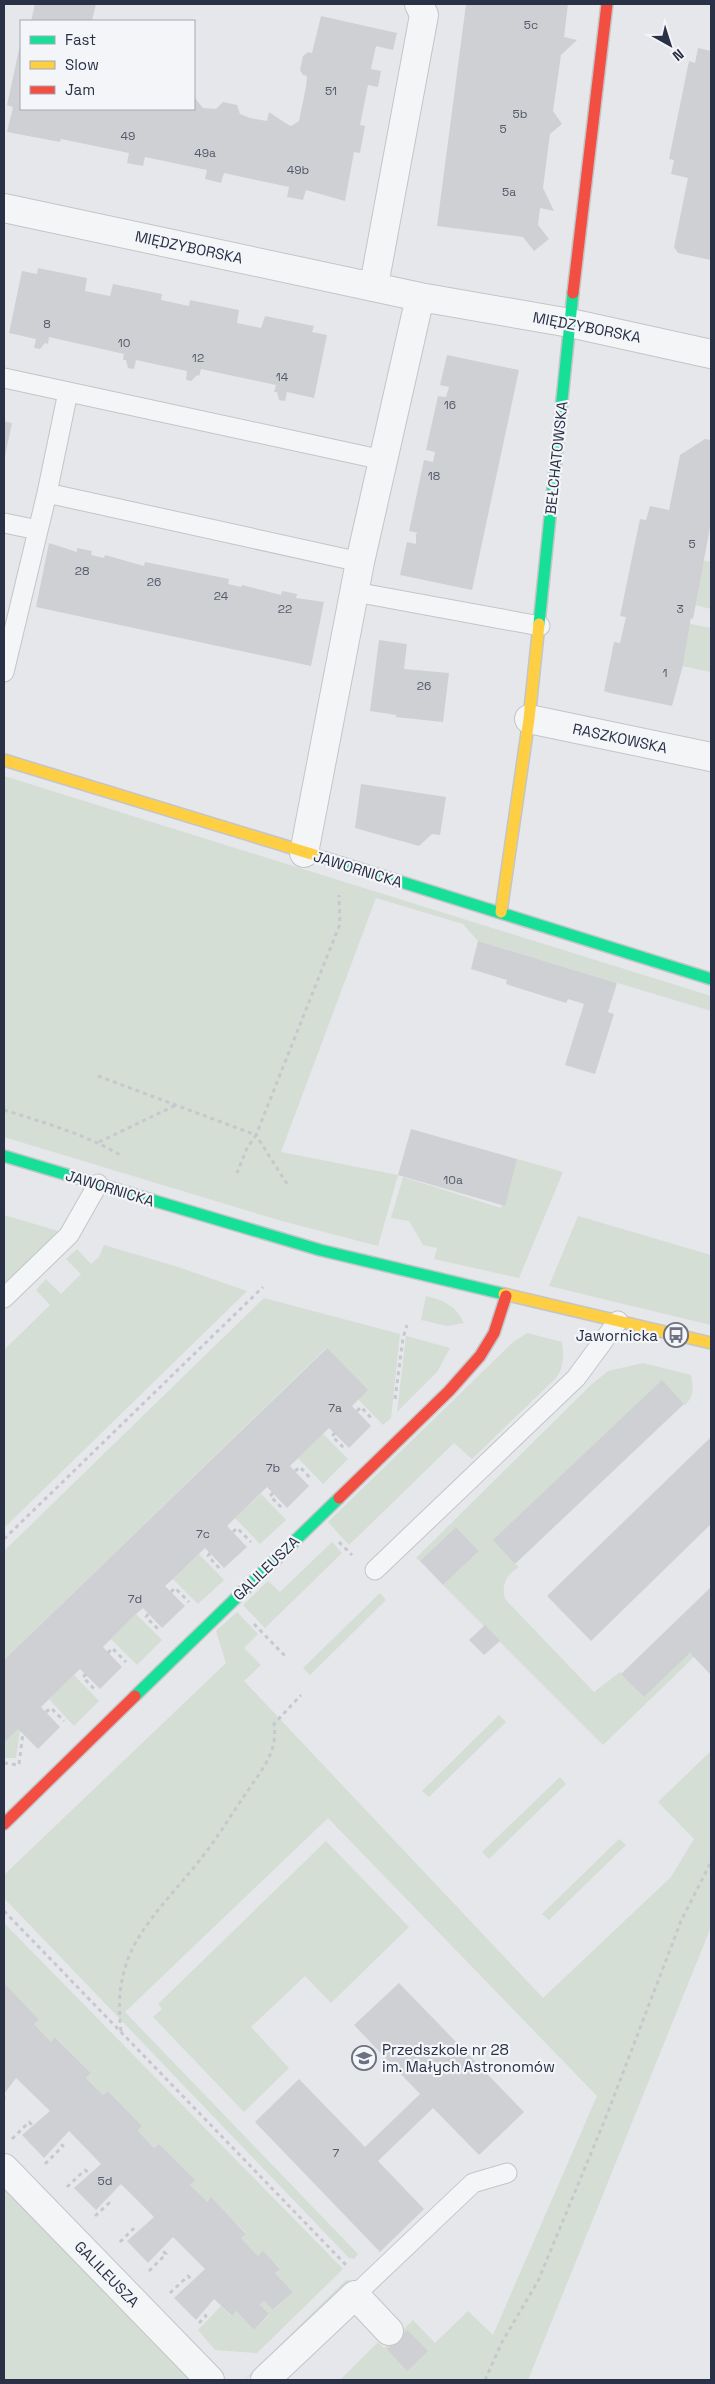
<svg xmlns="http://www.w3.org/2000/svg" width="715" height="2384" viewBox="0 0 715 2384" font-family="'Space Grotesk',sans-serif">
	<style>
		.green { fill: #d4ded5 }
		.building { fill: #cfd0d4 }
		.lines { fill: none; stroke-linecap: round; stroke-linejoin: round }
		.lane-casing { stroke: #c3c5c8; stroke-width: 21 }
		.street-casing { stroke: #c3c5c8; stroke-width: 30 }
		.fast-casing { stroke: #c3c5c8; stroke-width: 14 }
		.slow-casing { stroke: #c3c5c8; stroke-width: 14 }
		.jam-casing { stroke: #c3c5c8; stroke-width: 14 }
		.path { stroke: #c6c8cd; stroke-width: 3; stroke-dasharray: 4 4; stroke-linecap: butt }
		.lane { stroke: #f4f5f7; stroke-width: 19 }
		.street { stroke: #f4f5f7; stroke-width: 28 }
		.fast { stroke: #16e098; stroke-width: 11 }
		.slow { stroke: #ffcf43; stroke-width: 11 }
		.jam { stroke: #f24e42; stroke-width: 11 }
		.labels { text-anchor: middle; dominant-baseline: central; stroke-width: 4.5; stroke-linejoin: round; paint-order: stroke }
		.number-label { font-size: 12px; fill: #545a6a }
		.street-label { font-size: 15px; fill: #2a3146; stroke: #f3f5f9 }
		.poi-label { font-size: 15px; fill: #2a3146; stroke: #f3f5f9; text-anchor: end }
	</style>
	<rect width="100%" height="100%" fill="#e5e7ea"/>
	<path class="green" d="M702,560L711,562V609L691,604Z
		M686,623L711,628V672L677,665Z
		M4,776L711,996V1011L478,941L463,924L376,898L281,1152L398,1175L378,1246L278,1220L4,1137Z
		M517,1159L563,1172L519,1278L434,1259L437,1248L423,1245L409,1221L391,1218L403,1177L501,1208Z
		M4,1215L58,1231L4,1285Z
		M578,1216L711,1255V1325L549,1286Z
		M104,1245L178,1267L247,1291L4,1528V1350L50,1305L36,1290L46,1279L61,1294L81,1274L66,1259L77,1249L91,1264L99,1257Z
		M426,1296C445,1301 455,1305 464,1323L447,1326L421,1320Z
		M264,1298L400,1334L391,1418L383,1425L358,1399L367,1390L326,1348L4,1660V1551Z
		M527,1333L562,1342C564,1355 564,1367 556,1378L472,1459L454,1443L349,1545L328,1522L512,1343Z
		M406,1336L450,1348L437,1372L397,1412Z
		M643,1363L691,1375C693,1388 695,1395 685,1405L662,1381L515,1564L519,1567C506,1575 501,1585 505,1599L594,1692L620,1672L644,1697L690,1653L694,1657L603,1745L443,1585L479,1551L456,1527L420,1561L416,1558L592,1384L608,1371Z
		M323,1434L348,1459L323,1484L298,1458Z
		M261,1494L286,1520L260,1544L235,1518Z
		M332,1542L342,1553L265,1628L243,1605L268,1581L280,1592Z
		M199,1554L224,1580L198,1604L173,1579Z
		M380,1593L386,1600L310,1675L303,1668Z
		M237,1612L258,1634L244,1648L261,1665L244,1681L543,1998L671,1877L694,1839L658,1802L711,1751V1927L528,2380H340L378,2342L384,2348L413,2320L435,2343L468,2311L493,2335L597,2096L328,1818L125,2012L358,2254L354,2259L349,2258L4,1898V1875L226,1663L216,1631Z
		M136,1614L162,1640L137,1665L111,1639Z
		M74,1675L99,1701L74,1726L49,1699Z
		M499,1715L506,1722L429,1797L422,1791Z
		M18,1729L20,1730L16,1758H4V1743Z
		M560,1777L566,1784L489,1859L482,1852Z
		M619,1839L626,1845L549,1920L542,1914Z
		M326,1841L409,1927L331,2003L305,1976L251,2027L289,2068L244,2112L153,2017L162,2009L158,2004Z
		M4,1923L343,2269L257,2353L215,2350L198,2330L221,2306L231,2316L236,2311L254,2330L269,2315L260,2305L264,2301L274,2310L293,2292L275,2273L280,2268L263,2252L258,2256L241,2238L246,2233L211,2198L206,2202L190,2185L194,2180L159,2144L154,2148L138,2131L142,2126L108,2091L103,2095L86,2078L91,2073L56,2037L51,2042L34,2024L39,2020L4,1985Z
		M4,2180L197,2380H4Z
		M350,2280L258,2370L245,2379L345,2281Z"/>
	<path class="building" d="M35,4H96L92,21H31Z
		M466,4H568L564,37L577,40L561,55L553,111L562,124L550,134L543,188L554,211L540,208L538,225L549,239L534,251L523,237L437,226Z
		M321,16L397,33L393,50L376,46L371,69L381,71L378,87L368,85L360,125L365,126L360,153L354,152L345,201L306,190L303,200L287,197L289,187L224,173L221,183L205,179L207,170L145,157L143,166L127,163L129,153L61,139L60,142L7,132L13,107L7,105L20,45L21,109H194V97L203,108L216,109L223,102L237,105L240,114L250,118L267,121L269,112L290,126L293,125L299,121L306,87L307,76L303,75L300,70L303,56L308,52L312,53Z
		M698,48L711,51V260L678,253L674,247L688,178L671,174L674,160L669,159L689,61L695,63Z
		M38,268L87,278L85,291L110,296L113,284L162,294L161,300L189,306L190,300L239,310L237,323L261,328L265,316L314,326L312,332L327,335L314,398L287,392L285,401L279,400L277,392H274L276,385L201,369L199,376L197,375L191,381L186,380L187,371L136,360L134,369L128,368L126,360H123L124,354L49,337L48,344L45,343L40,349L34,348L36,339L9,333L22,271L37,274Z
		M447,355L519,370L472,590L400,575L407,542L416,544V534L418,533L409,531L424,460L433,462L435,452L426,450L438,396L446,397L449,387L440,385Z
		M4,421L12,423L5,456H4Z
		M705,439L711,440V522L693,619L691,618L682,669L672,706L610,693L604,691L614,642L620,643L626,617L620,616L640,519L646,520L650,506L669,510L680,455Z
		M49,543L77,552V548L92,551L91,555L104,558L105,555L144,566L145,562L229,579L228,584L241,587L242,585L281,595L282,591L297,594L296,598L324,602L311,666L36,607Z
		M379,640L407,644L404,669L449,673L443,722L396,717V715L370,711Z
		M361,784L446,797L440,835L432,834L419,846L355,828Z
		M478,941L617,983L608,1012L614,1014L595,1074L565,1065L584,1004L568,999L566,1003L506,984L507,980L471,969Z
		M411,1129L517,1159L505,1206L398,1175Z
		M327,1348L368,1390L352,1406L371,1426L349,1448L329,1428L290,1466L309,1486L287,1508L267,1487L227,1526L247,1547L224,1568L205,1548L173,1579L165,1586L185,1606L162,1628L143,1608L136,1614L103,1647L122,1667L100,1689L80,1669L41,1707L60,1727L38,1749L18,1729L4,1743V1660Z
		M662,1380L684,1404L515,1564L493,1540Z
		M711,1437V1524L591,1641L547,1596Z
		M456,1527L479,1551L443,1585L420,1561Z
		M711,1587V1675L690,1653L644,1697L621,1674Z
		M485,1625L500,1641L484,1655L469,1640Z
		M4,1983L39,2020L34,2024L51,2042L55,2037L91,2073L86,2078L103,2095L108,2091L142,2126L138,2131L154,2148L159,2144L195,2180L190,2185L207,2202L211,2197L246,2234L241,2238L258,2256L263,2251L280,2269L275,2273L293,2292L273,2310L264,2301L260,2305L269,2314L254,2330L236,2311L232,2316L214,2299L196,2320L174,2298L205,2269L173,2237L148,2263L127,2241L154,2217L121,2184L96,2210L74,2188L101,2164L69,2131L44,2158L22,2135L50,2111L16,2078L4,2094Z
		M399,1983L524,2112L479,2155L433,2108L378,2161L424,2209L380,2252L255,2122L299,2079L365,2147L420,2094L354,2025Z
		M407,2330L428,2351L407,2371L387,2349Z"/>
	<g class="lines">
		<defs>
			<path id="lane" d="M4,378L383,460
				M47,493L360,562
				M4,523L38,530
				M355,592L540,626
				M4,672L47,493L68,392
				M4,1298L69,1235L98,1184
				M375,1570L576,1378L618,1321
				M355,2295L473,2183L507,2173"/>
			<path id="street" d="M4,208L420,297L570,323L711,354
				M374,285L424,15L419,4
				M529,719L711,757
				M304,853L360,562L420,297
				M4,2168L210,2380
				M265,2380L355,2295L389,2331"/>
			<path id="fast" d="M539,624L573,293
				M341,863L711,979
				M4,1156L320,1250L504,1294
				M135,1696L339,1498"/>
			<path id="slow" d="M4,760L341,863
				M501,912L529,719L539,624
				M504,1294L711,1343"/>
			<path id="jam" d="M573,293L607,4
				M339,1498L449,1391L480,1356L494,1333L506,1296
				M4,1824L135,1696"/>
		</defs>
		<use href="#lane" class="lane-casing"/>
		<use href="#street" class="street-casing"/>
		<use href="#fast" class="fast-casing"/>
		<use href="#slow" class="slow-casing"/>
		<use href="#jam" class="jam-casing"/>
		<path class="path" d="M98,1076L256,1135L247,1148L237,1173
			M4,1110C45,1123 85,1134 122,1156
			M99,1142L176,1105
			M287,1184L256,1135L340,924L339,895
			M395,1399L403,1338L407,1325
			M357,1411L361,1407L373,1420
			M335,1433L332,1436L344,1448
			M295,1471L300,1467L312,1480
			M273,1493L270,1496L284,1510
			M233,1532L237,1528L251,1542
			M4,1539L263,1287
			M339,1542L352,1555
			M210,1553L208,1556L221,1570
			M171,1592L175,1588L189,1602
			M148,1614L146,1617L159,1630
			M254,1624L287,1658
			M108,1653L112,1648L126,1662
			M86,1674L83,1677L96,1691
			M46,1712L51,1708L64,1721
			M4,1763L18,1765
			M19,1764L23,1733
			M4,1911L346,2265
			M121,2031C111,1949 152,1920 199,1861C217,1839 232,1813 249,1789C263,1768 278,1751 274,1724L301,1695
			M4,2096V2099
			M12,2139L29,2122L32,2125
			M45,2164L63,2146L59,2143
			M67,2187L85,2170L89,2173
			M95,2216L109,2203L106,2201
			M120,2242L133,2229L136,2232
			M149,2271L166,2254L162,2250
			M170,2293L188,2276L192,2280
			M199,2323L206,2316L203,2313
			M485,2380L502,2342L538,2281L608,2112L681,1921L711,1862"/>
		<use href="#lane" class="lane"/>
		<use href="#street" class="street"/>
		<use href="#fast" class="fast"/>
		<use href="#slow" class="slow"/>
		<use href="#jam" class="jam"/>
	</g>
	<defs>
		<symbol id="bus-ring" viewBox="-11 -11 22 22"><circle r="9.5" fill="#f3f5f9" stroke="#6b717f" stroke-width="1.5"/><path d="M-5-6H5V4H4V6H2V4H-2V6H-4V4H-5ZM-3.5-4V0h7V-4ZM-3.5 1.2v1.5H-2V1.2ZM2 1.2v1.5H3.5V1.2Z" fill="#6b717f"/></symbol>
		<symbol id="school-ring" viewBox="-11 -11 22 22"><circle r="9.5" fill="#f3f5f9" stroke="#6b717f" stroke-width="1.5"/><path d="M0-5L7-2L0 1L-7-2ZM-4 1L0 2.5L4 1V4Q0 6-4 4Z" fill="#6b717f"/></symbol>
	</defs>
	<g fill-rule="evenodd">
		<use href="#bus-ring" x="662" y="1321" width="28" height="28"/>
		<use href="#school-ring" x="350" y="2044" width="28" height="28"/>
	</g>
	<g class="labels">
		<g class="number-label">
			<text x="531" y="25">5c</text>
			<text x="331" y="91">51</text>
			<text x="520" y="114">5b</text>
			<text x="503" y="129">5</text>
			<text x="128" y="136">49</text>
			<text x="205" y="153">49a</text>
			<text x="298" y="170">49b</text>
			<text x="509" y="192">5a</text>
			<text x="47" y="324">8</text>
			<text x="124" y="343">10</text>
			<text x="198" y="358">12</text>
			<text x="282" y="377">14</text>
			<text x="450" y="405">16</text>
			<text x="434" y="476">18</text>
			<text x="692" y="544">5</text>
			<text x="82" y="571">28</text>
			<text x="154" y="582">26</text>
			<text x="221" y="596">24</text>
			<text x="285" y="609">22</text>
			<text x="680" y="609">3</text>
			<text x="665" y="673">1</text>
			<text x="424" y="686">26</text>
			<text x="453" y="1180">10a</text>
			<text x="335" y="1408">7a</text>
			<text x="273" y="1468">7b</text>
			<text x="203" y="1534">7c</text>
			<text x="135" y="1599">7d</text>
			<text x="336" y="2153">7</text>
			<text x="105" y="2181">5d</text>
		</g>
		<g class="street-label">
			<text transform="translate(189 247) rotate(12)">MIĘDZYBORSKA</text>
			<text transform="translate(587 327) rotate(11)">MIĘDZYBORSKA</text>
			<text transform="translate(556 458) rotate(-84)">BEŁCHATOWSKA</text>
			<text transform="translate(620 738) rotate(12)">RASZKOWSKA</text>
			<text transform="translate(358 869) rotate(17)">JAWORNICKA</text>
			<text transform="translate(110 1188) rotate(17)">JAWORNICKA</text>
			<text transform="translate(266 1568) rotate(-44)">GALILEUSZA</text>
			<text transform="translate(107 2274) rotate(46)">GALILEUSZA</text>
		</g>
		<g class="poi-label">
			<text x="658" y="1335">Jawornicka</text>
			<text x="382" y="2049" text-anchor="start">Przedszkole nr 28<tspan x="382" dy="17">im. Małych Astronomów</tspan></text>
		</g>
	</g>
	<rect width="715" height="2384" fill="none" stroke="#2a3146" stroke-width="10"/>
	<rect x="20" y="20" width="175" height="90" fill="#f3f5f9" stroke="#a3a7b1"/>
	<rect x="30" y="36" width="25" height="8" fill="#16e098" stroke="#a3a7b1"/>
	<text x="65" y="45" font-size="15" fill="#2a3146">Fast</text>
	<rect x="30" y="61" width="25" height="8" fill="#ffcf43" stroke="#a3a7b1"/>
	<text x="65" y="70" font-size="15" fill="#2a3146">Slow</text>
	<rect x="30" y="86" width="25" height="8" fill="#f24e42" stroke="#a3a7b1"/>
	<text x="65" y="95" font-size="15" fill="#2a3146">Jam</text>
	<g transform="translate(670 45) rotate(141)" stroke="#f3f5f9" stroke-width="4" paint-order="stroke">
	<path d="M0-4L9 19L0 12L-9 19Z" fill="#2a3146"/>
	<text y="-8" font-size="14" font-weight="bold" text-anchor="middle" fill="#2a3146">N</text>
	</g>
</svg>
